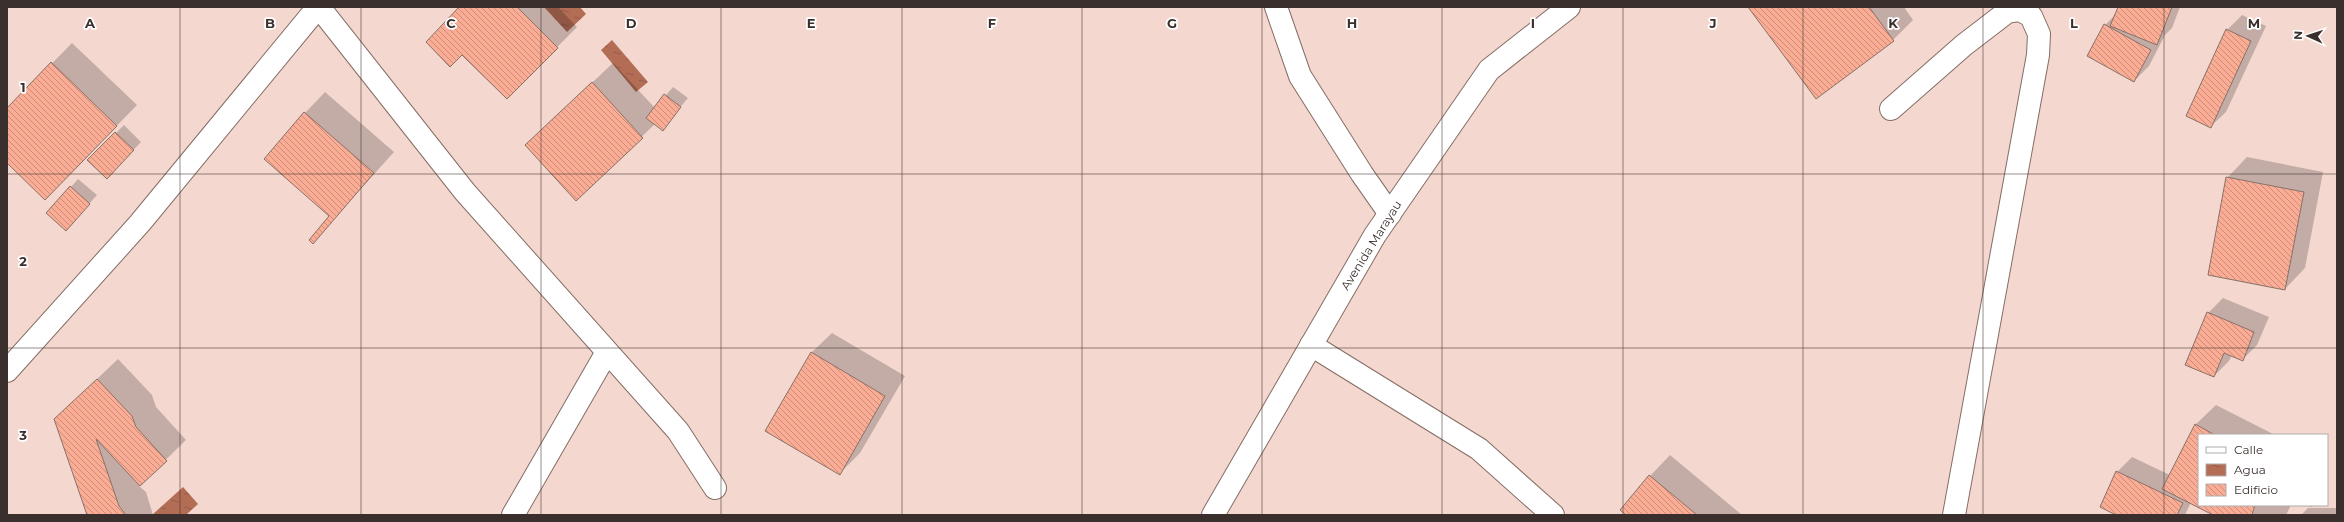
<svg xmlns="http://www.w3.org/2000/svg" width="2344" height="522" viewBox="0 0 2344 522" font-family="Montserrat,sans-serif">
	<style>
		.water { fill: url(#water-ripples) }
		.shadow { fill: #0003 }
		.building { fill: url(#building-back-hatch); stroke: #897169 }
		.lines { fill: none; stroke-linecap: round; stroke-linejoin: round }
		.street-casing { stroke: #856d65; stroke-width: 24 }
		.secondary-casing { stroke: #856d65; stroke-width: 24 }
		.street { stroke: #fff; stroke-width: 22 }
		.secondary { stroke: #fff; stroke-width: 22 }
		.grid { fill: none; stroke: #3a2f2c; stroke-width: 1; stroke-opacity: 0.55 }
		.labels { text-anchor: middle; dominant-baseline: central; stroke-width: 3.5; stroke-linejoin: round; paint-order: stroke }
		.street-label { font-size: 12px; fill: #3a2f2c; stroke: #fff }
		.grid-label { font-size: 13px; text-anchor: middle; font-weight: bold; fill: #3a2f2c; stroke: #fff; stroke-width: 3.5; stroke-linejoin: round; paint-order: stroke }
	</style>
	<defs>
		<pattern id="water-ripples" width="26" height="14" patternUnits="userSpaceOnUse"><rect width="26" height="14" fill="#b46d55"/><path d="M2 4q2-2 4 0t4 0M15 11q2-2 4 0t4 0" fill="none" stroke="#935a47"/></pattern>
		<pattern id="building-back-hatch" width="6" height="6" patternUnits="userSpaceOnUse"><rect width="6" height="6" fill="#faad94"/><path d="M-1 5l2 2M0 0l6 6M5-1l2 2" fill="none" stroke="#cb8d79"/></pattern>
	</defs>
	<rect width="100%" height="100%" fill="#f4d8cf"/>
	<path class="water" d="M544,7H580L586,14L567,32Z
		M612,40L648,82L636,92L601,50Z
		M183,487L198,504L186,515H152Z"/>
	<path class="shadow" d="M461,7H558L577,27L507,98Z
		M1749,7H1904L1913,20L1893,40Z
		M2119,7H2180L2172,28L2165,35L2149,66L2134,81L2105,25L2116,14Z
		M2242,15L2266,26L2226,112L2210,127L2227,30Z
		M72,43L137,105L65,179L7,162V109Z
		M613,63L655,108L673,87L688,98L662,129L655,124L576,199L547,125Z
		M325,92L394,152L313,242L331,216L305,113Z
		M124,125L141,142L107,178L89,160Z
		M2247,157L2323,172L2305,268L2285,289L2227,178Z
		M78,179L97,195L74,221L71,187Z
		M2223,298L2269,317L2257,345L2242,360L2232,355L2229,361L2214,376L2208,313Z
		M832,333L905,376L860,453L840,473L811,353Z
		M118,359L152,395L156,407L186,440L139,486L146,492L153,515H89L76,399Z
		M2216,405L2275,435H2199V505H2291L2286,515H2215L2191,502L2185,515H2118L2117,472L2132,457L2170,475L2195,425Z
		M1670,455L1742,515H1627L1622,510L1650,476Z
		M2304,505H2314L2312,507Z
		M2308,508H2337V515H2301Z"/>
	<path class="building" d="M459,7H517L558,48L507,99L462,55L450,67L426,42Z
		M1748,7H1869L1894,41L1816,99Z
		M2118,7H2172L2157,45L2110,26Z
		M2104,24L2151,50L2134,82L2087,56Z
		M2226,29L2251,41L2211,128L2186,116Z
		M51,62L117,126L45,200L7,163V108Z
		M592,82L643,138L576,201L525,145Z
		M664,94L681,107L663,131L646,118Z
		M304,112L374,173L313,244L309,240L329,216L264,159Z
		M115,132L134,150L107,179L87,160Z
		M2226,177L2304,192L2285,290L2208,275Z
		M70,186L90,204L66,231L46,213Z
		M2207,312L2254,332L2243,361L2224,353L2214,377L2185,365Z
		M811,352L885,396L840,475L765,431Z
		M97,379L132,416L136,427L167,461L140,486L96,439L119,506L126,515H87L54,419Z
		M2195,424L2215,435H2199V505H2255L2252,515H2213L2162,489Z
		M2116,471L2183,503L2177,515H2116L2100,507Z
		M1649,475L1697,515H1626L1620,510Z"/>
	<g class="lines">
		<defs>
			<path id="street" d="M319,7L465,192L678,431L715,488
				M1276,7L1300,76L1362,174L1390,214
				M1891,109L1964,45L2007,12L2020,10L2031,16L2039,34L2038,55L1954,515
				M1311,345L1479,449L1553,515
				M7,371L140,223L318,7
				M513,515L607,352"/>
			<path id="secondary" d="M1213,515L1375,235L1489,70L1569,7"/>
		</defs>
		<use href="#street" class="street-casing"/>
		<use href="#secondary" class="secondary-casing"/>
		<use href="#street" class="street"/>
		<use href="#secondary" class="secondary"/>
	</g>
	<path class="grid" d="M180,7V515M361,7V515M541,7V515M721,7V515M902,7V515M1082,7V515M1262,7V515M1442,7V515M1623,7V515M1803,7V515M1983,7V515M2164,7V515M7,174H2337M7,348H2337"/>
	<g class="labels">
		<g class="street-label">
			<text transform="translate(1371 245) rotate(-58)">Avenida Marayau</text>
		</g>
	</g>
	<g class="grid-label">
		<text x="90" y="28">A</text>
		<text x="270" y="28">B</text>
		<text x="451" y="28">C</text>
		<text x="631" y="28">D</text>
		<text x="811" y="28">E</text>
		<text x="992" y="28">F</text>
		<text x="1172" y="28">G</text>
		<text x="1352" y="28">H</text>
		<text x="1533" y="28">I</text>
		<text x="1713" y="28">J</text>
		<text x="1893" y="28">K</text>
		<text x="2074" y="28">L</text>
		<text x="2254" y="28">M</text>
		<text x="23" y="92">1</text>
		<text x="23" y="266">2</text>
		<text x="23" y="440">3</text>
	</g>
	<rect width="2344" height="522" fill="none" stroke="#3a2f2c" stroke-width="16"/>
	<rect x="2198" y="434" width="130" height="72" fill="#ffffff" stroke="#b0acab"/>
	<rect x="2206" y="447" width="20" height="6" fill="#ffffff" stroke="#b0acab"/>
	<text x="2234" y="454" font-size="12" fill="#3a2f2c">Calle</text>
	<rect x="2206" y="464" width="20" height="12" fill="url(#water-ripples)" stroke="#b0acab"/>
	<text x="2234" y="474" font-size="12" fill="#3a2f2c">Agua</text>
	<rect x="2206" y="484" width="20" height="12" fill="url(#building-back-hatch)" stroke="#b0acab"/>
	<text x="2234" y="494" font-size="12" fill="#3a2f2c">Edificio</text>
	<g transform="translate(2308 36) rotate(273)" stroke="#ffffff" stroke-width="3" paint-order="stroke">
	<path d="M0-3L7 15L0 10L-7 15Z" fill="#3a2f2c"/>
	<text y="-6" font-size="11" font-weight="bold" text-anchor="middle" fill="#3a2f2c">N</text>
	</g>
</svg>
